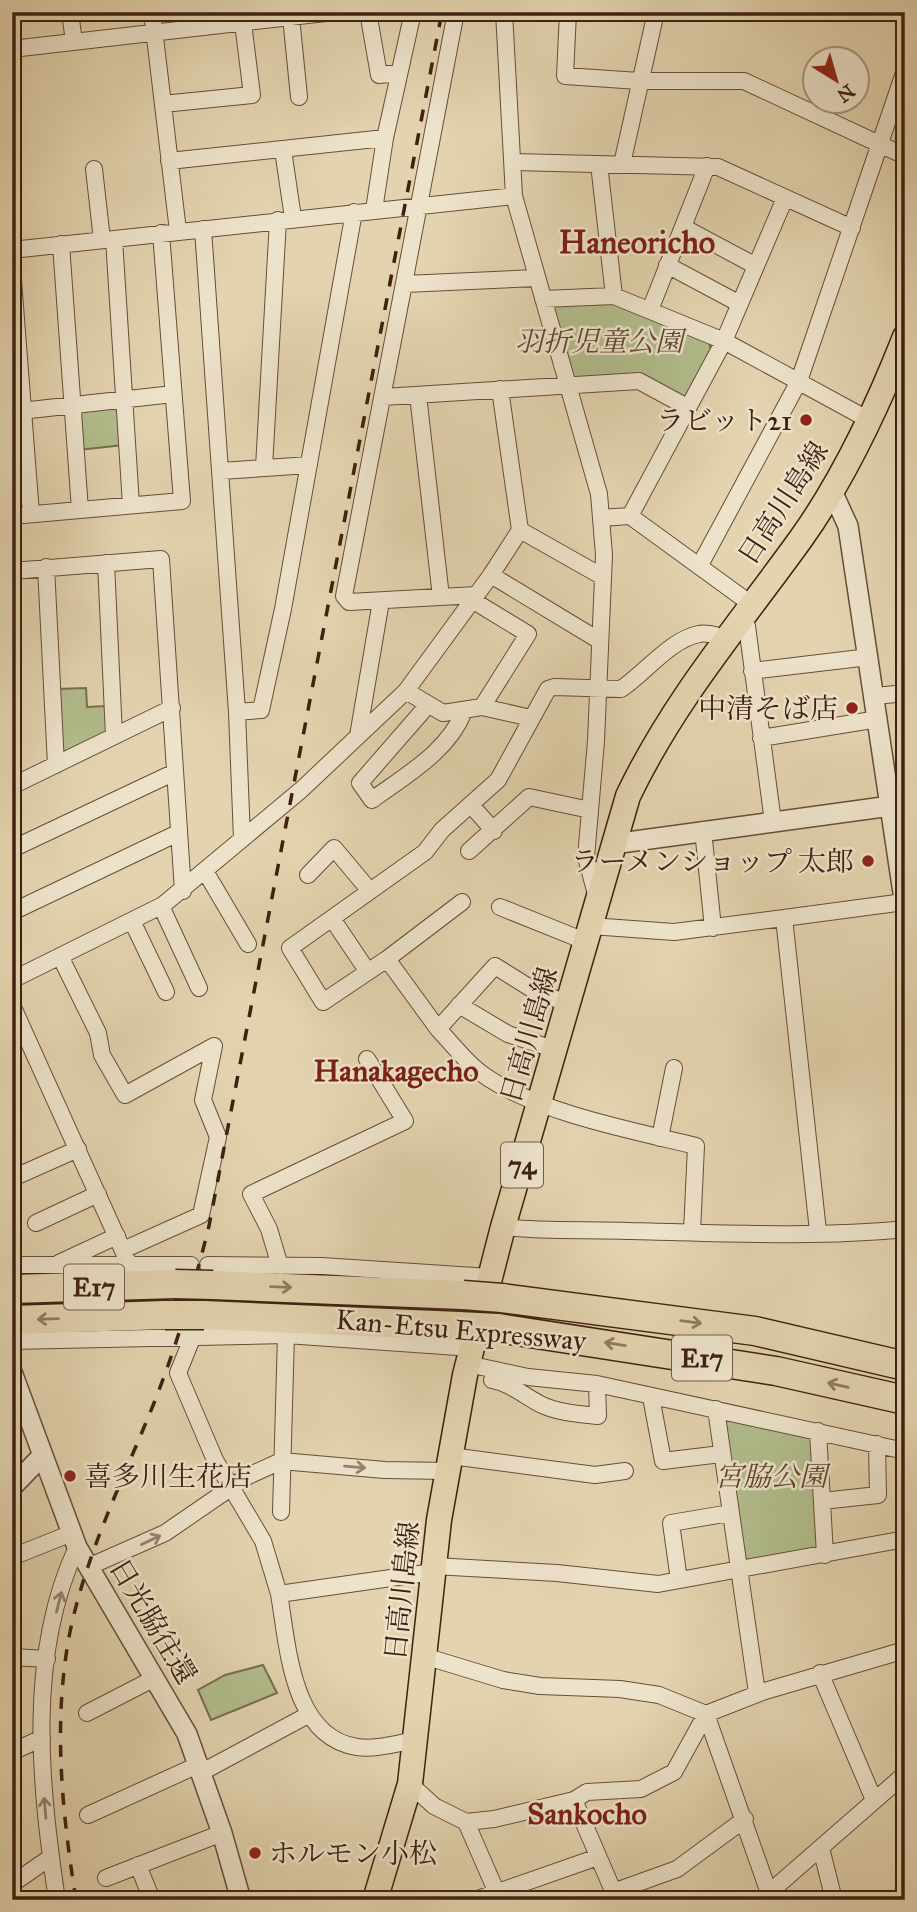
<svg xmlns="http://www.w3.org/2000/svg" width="917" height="1912" viewBox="0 0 917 1912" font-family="'IM FELL Great Primer','Noto Serif JP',serif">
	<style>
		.green { fill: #b2bd8c; stroke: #786e4e; stroke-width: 2 }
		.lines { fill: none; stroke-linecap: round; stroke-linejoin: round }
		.minor-casing { stroke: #684d38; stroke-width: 18 }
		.tertiary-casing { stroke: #684d38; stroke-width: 22 }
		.primary-casing { stroke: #3f2011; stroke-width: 27 }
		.motorway-casing { stroke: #3f2011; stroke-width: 31 }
		.minor { stroke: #ede3cb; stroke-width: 16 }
		.tertiary { stroke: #ede3cb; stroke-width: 19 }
		.primary { stroke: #e3d4af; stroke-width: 24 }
		.motorway { stroke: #e3d4af; stroke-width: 28 }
		.rail { stroke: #3f2011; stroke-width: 3.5; stroke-dasharray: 12 12; stroke-linecap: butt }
		.motorway-bridge-casing { stroke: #3f2011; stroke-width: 31; stroke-linecap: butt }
		.motorway-bridge { stroke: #e3d4af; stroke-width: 28 }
		.oneway { stroke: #917a60 }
		.oneway2 { stroke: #96826e }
		.poi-dot { fill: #8f2418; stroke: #ede3cb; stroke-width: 2.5 }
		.labels { text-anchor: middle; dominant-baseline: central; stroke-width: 5; stroke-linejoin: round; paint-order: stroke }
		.shield { fill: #ede3cb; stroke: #735a49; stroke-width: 2 }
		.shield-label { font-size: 26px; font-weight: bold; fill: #3f2011 }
		.park-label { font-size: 28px; font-style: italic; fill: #5c4730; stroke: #ede3cb }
		.poi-label { font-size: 28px; fill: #3f2011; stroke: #ede3cb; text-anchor: end }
		.street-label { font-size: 28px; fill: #3f2011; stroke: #ede3cb }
		.neighbourhood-label { font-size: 30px; font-weight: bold; fill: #7a1f14; stroke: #ede3cb }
		.quarter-label { font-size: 32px; font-weight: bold; fill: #7a1f14; stroke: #ede3cb }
	</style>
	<rect width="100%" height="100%" fill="#e3d4af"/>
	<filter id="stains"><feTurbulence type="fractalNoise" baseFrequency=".00286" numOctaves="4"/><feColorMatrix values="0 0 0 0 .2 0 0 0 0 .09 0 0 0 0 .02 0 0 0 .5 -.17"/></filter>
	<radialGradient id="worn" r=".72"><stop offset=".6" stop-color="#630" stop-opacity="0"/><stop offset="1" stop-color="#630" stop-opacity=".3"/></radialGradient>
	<path class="green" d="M549,303L614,304L709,342L711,350L684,399L639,377L572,380Z
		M115,407L120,411L123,445L79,450L80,411Z
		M86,688L87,707L107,706L108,732L60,755L57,689Z
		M722,1419L809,1436L813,1441L819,1546L816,1551L744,1564Z
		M263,1665L277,1693L211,1720L198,1690L225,1675Z"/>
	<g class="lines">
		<defs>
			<path id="minor" d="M70,12L74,42
				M152,12L178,231
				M368,12L379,75L399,73
				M456,12L344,596L349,602L476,595
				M504,12L514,196
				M568,12L565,76L639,81H744L905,156
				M291,17L299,97
				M12,49L334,12
				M163,104L252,95L243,23
				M283,150L293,218
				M169,161L385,138
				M513,162L718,167L852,228
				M599,164L614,296
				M622,164L656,12
				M94,169L102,240
				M374,210L385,138L413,12
				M683,227L756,266
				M203,229L237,712L242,839
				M114,239L131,505
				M61,244L80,510
				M12,250L514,196L599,494L601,518L630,516L751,604
				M667,265L740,304
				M12,267L31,514
				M405,284L536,278
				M543,299L614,296L724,341L869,420
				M650,310L707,166
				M500,389L520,530L603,577
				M418,395L441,597
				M383,397L639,381L687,407
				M12,412L173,394
				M264,467L278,220
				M221,471L309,465
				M12,516L182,501L161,233
				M630,516L724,341L785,198
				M106,563L114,736
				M700,565L799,381L905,70
				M46,567L56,765
				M12,571L161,559L183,891
				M491,575L600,641
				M472,600L528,634L482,707
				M738,623L747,626L773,822
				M752,671L869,657
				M406,691L443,713L482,707L531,718
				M876,696L905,693
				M428,705L360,783L372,800C406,775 449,751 464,711
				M237,712L261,710L283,609L354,212
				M358,736L381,601
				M761,738L878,719
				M12,786L172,708
				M471,805L494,831
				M703,830L713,928
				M12,849L175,772
				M469,851L529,797L590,810
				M205,871L248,944
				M308,875L334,848L370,891
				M597,898L586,857L596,741L604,555L601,518
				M462,902L387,959L323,1002L290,948L425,852L442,830L498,780L548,689L554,687L621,689C644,674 671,639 699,634C707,632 718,636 726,638
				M161,906L199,988
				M500,907L587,942
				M12,912L178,833
				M333,920L368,972
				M132,921L166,992
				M591,926L674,932L784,918
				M60,956L98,1033L102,1055L125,1095L214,1046L203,1100L218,1137L201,1215L123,1250
				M387,959L438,1029
				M12,980L163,905L301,790L406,691L491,575L520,530
				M569,1004L535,991L495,966L438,1029C454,1046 469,1066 488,1078C541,1113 634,1131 696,1146L692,1232
				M12,1005L129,1264
				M459,1005L508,1034L556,1050
				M660,1138L674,1068
				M15,1177L78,1149
				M36,1223L98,1194
				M503,1227C546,1232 588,1229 631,1231C722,1233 815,1238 905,1229
				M818,1231L784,918L904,902
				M59,1263L117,1236
				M12,1265H191
				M208,1265L322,1266L490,1277
				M280,1266L269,1229L251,1194L405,1121L367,1059
				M193,1336L178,1373L215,1460L263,1541L279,1594L433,1572
				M12,1341L286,1335L472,1348
				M468,1364L528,1377L597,1384L905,1451
				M492,1380C512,1384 524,1396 542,1405C560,1413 579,1414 598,1416L597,1384
				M651,1397L663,1461L721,1454
				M716,1409L757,1693
				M818,1431L825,1555
				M451,1456L595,1475L625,1471
				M822,1501L878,1495L877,1444
				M281,1512L286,1335
				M12,1557L72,1533
				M434,1566L557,1573L658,1584L905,1539
				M88,1567L165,1533L248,1476L281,1461L385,1470L448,1471
				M679,1580L671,1523L730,1513
				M279,1594C288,1645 291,1737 357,1747C375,1750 398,1743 416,1740
				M424,1656L503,1680L540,1686L620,1689L659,1695L706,1714L769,1893
				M12,1657L47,1659
				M820,1673L874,1800
				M87,1713L155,1678
				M12,1752L42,1738
				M202,1772L308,1715
				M410,1784L434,1806L466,1822L494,1819L574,1800L587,1792L641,1789L674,1772L706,1714L765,1691L905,1650
				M574,1800L617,1900
				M88,1815L200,1764
				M466,1822L500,1900
				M821,1848L834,1900
				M138,1865L152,1900
				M106,1878L222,1833
				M12,1884L51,1857
				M613,1892L677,1869L745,1819
				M762,1899L905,1774
				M57,1900C40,1785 26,1656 77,1547
				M475,1900L598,1857"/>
			<path id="tertiary" d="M832,491L848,526L905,906
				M613,844L905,804
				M12,1372L77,1547L187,1734L222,1833L241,1900
				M12,1487L42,1456"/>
			<path id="primary" d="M375,1900L410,1784L439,1520L465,1375L503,1227L628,796C674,700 738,626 800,540C844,479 877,408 905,337"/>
			<path id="motorway" d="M213,1285L463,1295
				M12,1289L175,1284
				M502,1298L755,1331L905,1366
				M204,1315L459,1326
				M12,1320L165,1315
				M498,1328L776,1371L905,1400"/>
		</defs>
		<use href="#minor" class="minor-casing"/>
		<use href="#tertiary" class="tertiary-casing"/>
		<use href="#primary" class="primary-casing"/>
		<use href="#motorway" class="motorway-casing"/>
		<use href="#minor" class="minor"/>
		<use href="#tertiary" class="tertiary"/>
		<use href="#primary" class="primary"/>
		<use href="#motorway" class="motorway"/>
		<path class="rail" d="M76,1900C62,1812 53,1725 69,1637C85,1555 123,1480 154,1403C177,1345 194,1286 209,1226L442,12"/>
		<defs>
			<path id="motorway-bridge" d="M175,1284L213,1285
				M463,1295L502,1298
				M165,1315H204
				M459,1326L498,1328"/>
		</defs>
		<use href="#motorway-bridge" class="motorway-bridge-casing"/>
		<use href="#motorway-bridge" class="motorway-bridge"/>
	</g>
	<defs><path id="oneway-shaft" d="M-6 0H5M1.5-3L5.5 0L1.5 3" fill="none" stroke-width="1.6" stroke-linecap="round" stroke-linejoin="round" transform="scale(1.75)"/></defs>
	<g class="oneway">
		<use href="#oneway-shaft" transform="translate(281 1287) rotate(2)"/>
		<use href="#oneway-shaft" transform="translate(48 1319) rotate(178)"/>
		<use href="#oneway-shaft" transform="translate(691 1322) rotate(8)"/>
		<use href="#oneway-shaft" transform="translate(615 1344) rotate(-171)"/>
		<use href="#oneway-shaft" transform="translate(838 1385) rotate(-167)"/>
	</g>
	<g class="oneway2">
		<use href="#oneway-shaft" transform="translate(355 1467) rotate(5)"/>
		<use href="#oneway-shaft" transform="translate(151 1540) rotate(-26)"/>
		<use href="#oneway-shaft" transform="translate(59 1602) rotate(-76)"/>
		<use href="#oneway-shaft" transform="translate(45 1808) rotate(-95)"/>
	</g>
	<g class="poi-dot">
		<circle cx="806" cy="420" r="7"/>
		<circle cx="852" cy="708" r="7"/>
		<circle cx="868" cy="861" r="7"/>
		<circle cx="70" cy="1476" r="7"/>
		<circle cx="255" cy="1853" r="7"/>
	</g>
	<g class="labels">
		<g class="shield">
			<rect x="501" y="1142.5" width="42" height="45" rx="5"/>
			<rect x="64" y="1264.5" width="60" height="45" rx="5"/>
			<rect x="672" y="1335.5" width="60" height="45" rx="5"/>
		</g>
		<g class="shield-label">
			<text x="522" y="1165">74</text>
			<text x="94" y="1287">E17</text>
			<text x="702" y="1358">E17</text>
		</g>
		<g class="park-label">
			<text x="599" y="341">羽折児童公園</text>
			<text x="771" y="1476">宮脇公園</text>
		</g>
		<g class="poi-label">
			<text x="792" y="420">ラビット21</text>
			<text x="838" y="708">中清そば店</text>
			<text x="854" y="861">ラーメンショップ 太郎</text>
			<text x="84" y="1476" text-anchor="start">喜多川生花店</text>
			<text x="269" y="1853" text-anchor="start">ホルモン小松</text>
		</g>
		<g class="street-label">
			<text transform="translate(783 503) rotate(-57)">日高川島線</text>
			<text transform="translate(529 1035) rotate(-74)">日高川島線</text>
			<text transform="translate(461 1330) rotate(5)">Kan-Etsu Expressway</text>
			<text transform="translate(402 1591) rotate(-84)">日高川島線</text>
			<text transform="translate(153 1621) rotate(59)">日光脇往還</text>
		</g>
		<g class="neighbourhood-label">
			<text x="396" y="1071">Hanakagecho</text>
			<text x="587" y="1814">Sankocho</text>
		</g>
		<g class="quarter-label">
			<text x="637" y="242">Haneoricho</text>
		</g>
	</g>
	<rect width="917" height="1912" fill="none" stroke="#e3d4af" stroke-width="42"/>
	<rect x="14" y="14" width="889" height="1884" fill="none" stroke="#3f2011" stroke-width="3.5"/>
	<rect x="21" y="21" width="875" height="1870" fill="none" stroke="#3f2011" stroke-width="2"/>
	<g transform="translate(836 80) rotate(143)"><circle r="33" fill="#ede3cb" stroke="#a79581" stroke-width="2"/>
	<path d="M0-5L12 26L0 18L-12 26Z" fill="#8f2418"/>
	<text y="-10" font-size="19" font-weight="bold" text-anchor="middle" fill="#3f2011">N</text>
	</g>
	<rect width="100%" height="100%" filter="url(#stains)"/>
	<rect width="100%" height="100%" fill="url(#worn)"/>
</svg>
